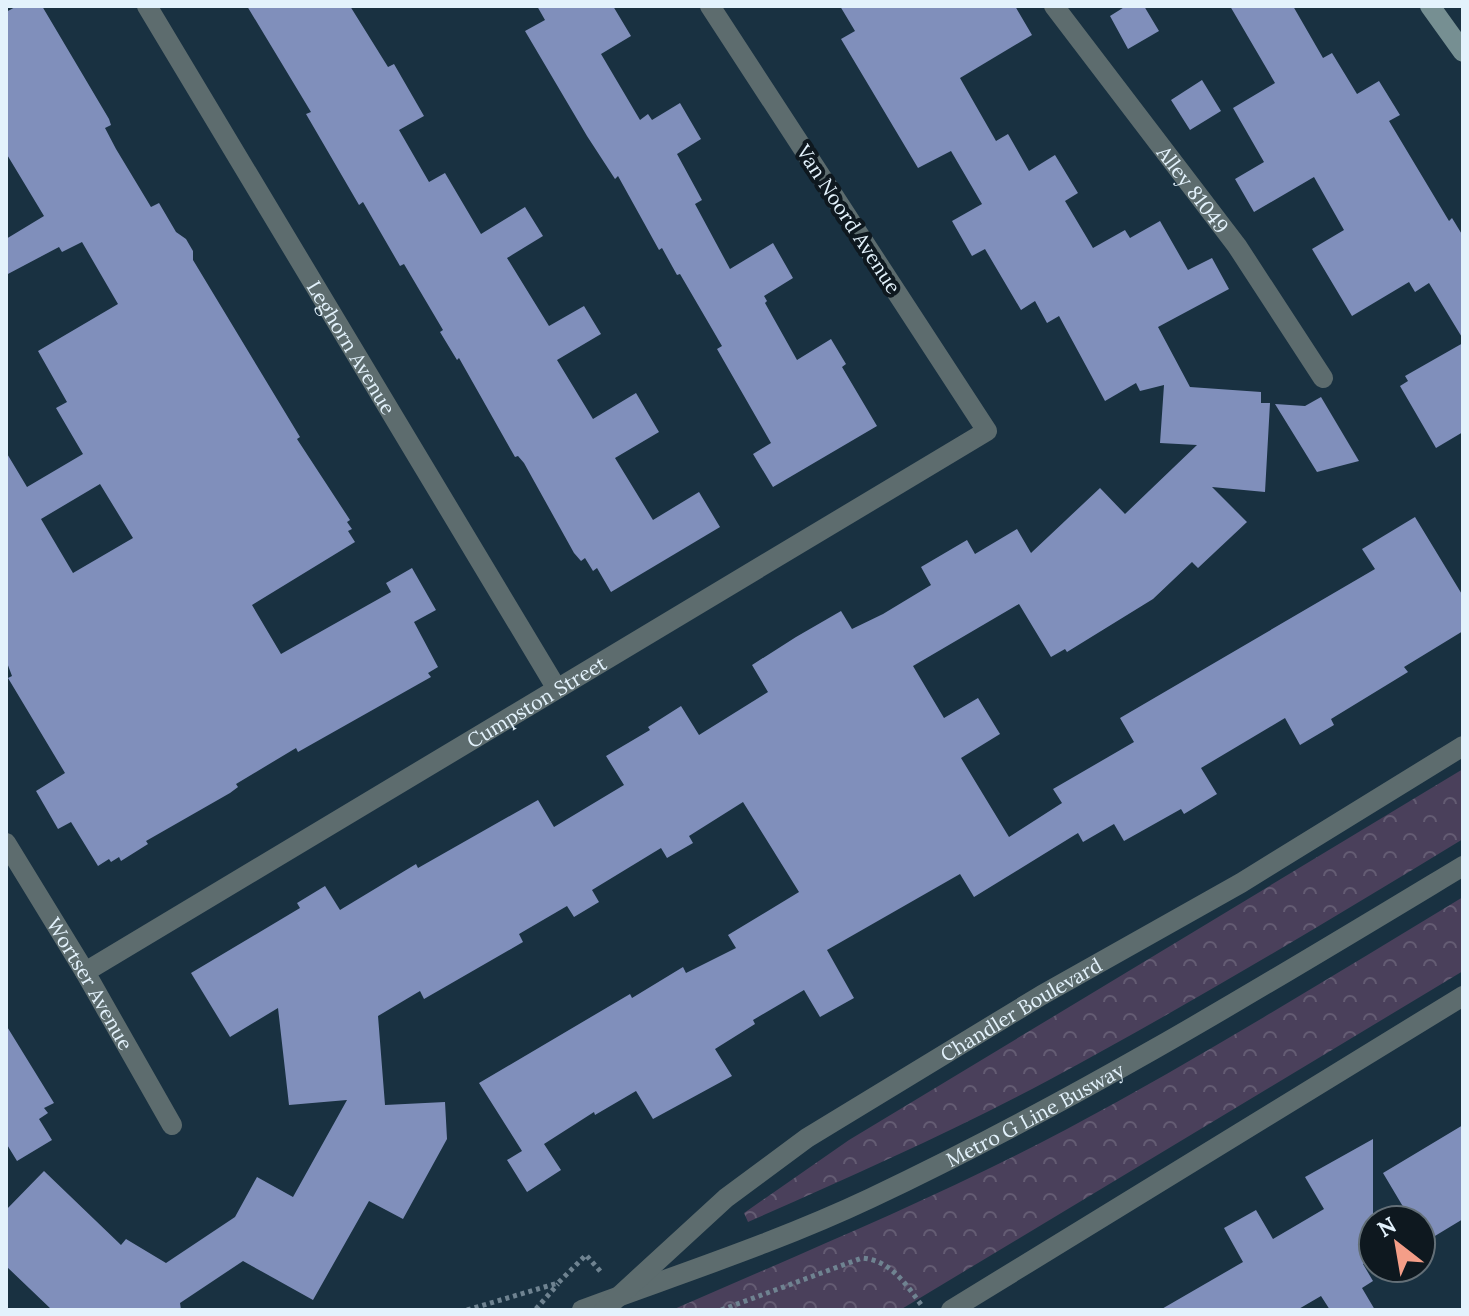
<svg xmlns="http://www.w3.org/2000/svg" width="1469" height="1316" viewBox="0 0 1469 1316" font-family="Lora,serif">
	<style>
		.forest { fill: url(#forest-crowns) }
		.building { fill: #808fbb; fill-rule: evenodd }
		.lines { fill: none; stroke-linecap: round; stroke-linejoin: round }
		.path { stroke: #6f8391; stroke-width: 5; stroke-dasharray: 4 4; stroke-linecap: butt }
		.service { stroke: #5d6c6e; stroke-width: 20 }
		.minor { stroke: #5d6c6e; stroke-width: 20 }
		.tertiary { stroke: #5d6c6e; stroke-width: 20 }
		.secondary { stroke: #768f92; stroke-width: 20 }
		.labels { text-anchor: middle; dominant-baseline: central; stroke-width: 8; stroke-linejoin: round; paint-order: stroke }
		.street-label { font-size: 20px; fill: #e3f2fc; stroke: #0e181f }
	</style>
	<defs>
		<pattern id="forest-crowns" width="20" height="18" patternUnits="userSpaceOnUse" patternTransform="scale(2)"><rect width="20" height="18" fill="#4a405b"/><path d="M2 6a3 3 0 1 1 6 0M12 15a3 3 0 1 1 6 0" fill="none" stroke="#645c73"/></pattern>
	</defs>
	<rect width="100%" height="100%" fill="#193141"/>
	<path class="forest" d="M1463,769V839C1327,922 1190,1004 1049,1080C951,1132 850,1177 748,1222L744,1213L849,1140Z
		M1463,897V971L900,1310H672C804,1252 939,1197 1067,1129C1202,1057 1332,976 1463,897Z"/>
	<path class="building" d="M17,6H42L109,119L111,125L105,128L116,149L151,207L159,203L176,232L186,239L193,251V260L300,437L297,439L350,520L347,522L352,529L348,531L355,542L252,605L281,654L391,592L386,583L412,568L436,610L414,622L438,667L428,673L431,677L298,752L296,748L236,784L238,787L230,793L146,841L148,844L121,861L119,857L111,862L109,859L98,866L71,822L58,829L36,791L65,773L8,678L12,676L6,660V452L27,487L83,454L56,408L67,402L38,351L118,304L82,242L62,252L59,247L6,275V239L44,216L6,153V12ZM100,484L133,538L73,573L41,519Z
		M247,6H350L388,67L394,64L424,116L399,130L429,182L445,173L481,234L525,207L543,236L507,258L549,326L584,306L601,334L557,360L593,419L636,393L659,432L615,458L653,520L699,492L720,527L611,592L597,568L593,571L585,558L581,561L574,553L524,463L518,456L515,457L459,358L457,360L440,332L443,330L404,264L400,266L363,202L359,205L306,114L311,112Z
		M537,6H613L631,36L601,54L640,120L648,114L652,120L680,103L701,139L677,154L702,200L695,204L730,269L773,243L793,278L764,296L767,301L765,303L797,360L831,339L846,364L842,367L877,426L773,487L753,454L771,443L717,349L722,346L680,274L677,275L662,248L659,250L618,176L615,179L587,136L525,31L545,20Z
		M840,6H1015L1032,35L960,78L996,141L1008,134L1029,171L1055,155L1078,193L1065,201L1093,248L1125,230L1130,238L1160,221L1188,270L1212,258L1229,289L1158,327L1190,387L1261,392V403H1270L1265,492L1212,487L1247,522L1198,568L1192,562L1153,599L1067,652L1065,649L1051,657L1019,604L913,666L944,718L978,698L1000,734L961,758L1009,837L1062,803L1053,789L1134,742L1120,718L1375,569L1362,549L1415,517L1463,596V631L1404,667L1408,672L1331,719L1334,725L1300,745L1285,718L1201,768L1217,794L1184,814L1181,809L1124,841L1114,824L1083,842L1078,833L974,897L960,874L827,950L854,998L820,1017L804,990L753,1020L755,1024L715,1049L732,1076L653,1119L636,1091L595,1115L594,1112L544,1144L561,1170L527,1192L507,1160L522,1151L479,1083L630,994L632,998L683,967L686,973L736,948L728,935L799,892L743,802L689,836L693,843L667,858L661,848L592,890L599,902L574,917L567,906L519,934L523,942L424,999L420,991L378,1016L385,1105L445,1102L447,1139L403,1219L369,1201L313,1300L243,1261L180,1303L181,1310H52L6,1266V1210L44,1171L121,1245L126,1239L166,1263L235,1217L257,1177L293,1197L347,1100L289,1105L278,1008L230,1037L191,973L300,908L297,903L325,886L340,910L416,864L418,868L538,800L554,827L624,785L606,756L650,730L648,727L681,706L699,735L768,692L752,665L796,637L841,611L852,629L883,614L931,585L921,567L967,540L975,554L1017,529L1031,553L1100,488L1125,514L1197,445L1160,443L1164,385L1140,391L1136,383L1105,401L1059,316L1047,323L1035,301L1021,310L985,249L972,256L952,221L982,204L951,151L918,168L841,39L855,31Z
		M1126,6H1144L1159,31L1128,49L1110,16Z
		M1230,6H1293L1323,58L1332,53L1357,94L1379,81L1400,115L1389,121L1449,221L1452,218L1463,236V339L1429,283L1415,292L1409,282L1352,316L1312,249L1344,230L1314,177L1254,212L1235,179L1264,162L1233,108L1275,83Z
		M1202,80L1221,111L1190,130L1171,100Z
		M1463,343V432L1436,448L1400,386L1408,381L1405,376Z
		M1321,397L1359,461L1317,472L1275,404L1305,406Z
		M6,1025L54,1103L44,1108L48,1113L39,1119L52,1140L17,1161L6,1143Z
		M1463,1125V1219L1425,1242L1421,1220H1411L1383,1173Z
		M1373,1139V1258L1363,1264L1373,1281L1362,1288L1375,1310H1330L1321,1296L1297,1310H1160L1243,1262L1224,1228L1256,1210L1273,1239L1324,1209L1305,1177Z"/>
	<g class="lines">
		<path class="path" d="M536,1309L558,1284
			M467,1310L558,1283L586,1255L601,1272
			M721,1310L862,1258C890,1260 906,1284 922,1306"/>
		<g class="service">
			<path id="s1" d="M1054,6L1237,246L1323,378"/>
			<path id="s2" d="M582,1310C679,1274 778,1242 871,1198C1076,1101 1269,983 1463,866"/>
		</g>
		<g class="minor">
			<path id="s3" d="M147,6L557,689"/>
			<path id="s4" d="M6,843L85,972L172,1125"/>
			<path id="s5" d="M85,972L987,431L710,6"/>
		</g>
		<g class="tertiary">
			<path id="s6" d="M604,1310L726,1198L807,1138L1042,995L1241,883L1463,746"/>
			<path d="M951,1310L1463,996"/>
		</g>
		<path class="secondary" d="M1430,6L1463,52"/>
	</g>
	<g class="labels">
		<g class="street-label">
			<text stroke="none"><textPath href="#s1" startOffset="230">Alley 81049</textPath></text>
			<text transform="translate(849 219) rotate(57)">Van Noord Avenue</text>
			<text stroke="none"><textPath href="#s3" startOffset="398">Leghorn Avenue</textPath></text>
			<text stroke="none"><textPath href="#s5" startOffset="526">Cumpston Street</textPath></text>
			<text stroke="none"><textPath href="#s4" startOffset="164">Wortser Avenue</textPath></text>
			<text stroke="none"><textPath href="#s6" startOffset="516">Chandler Boulevard</textPath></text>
			<text stroke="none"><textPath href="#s2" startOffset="494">Metro G Line Busway</textPath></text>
		</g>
	</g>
	<rect width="1469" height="1316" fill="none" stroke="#e3f2fc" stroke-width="16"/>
	<g transform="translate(1397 1244) rotate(329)"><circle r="38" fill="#0e181f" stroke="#636f77" stroke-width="2"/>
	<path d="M0-6L14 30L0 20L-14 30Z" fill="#f49e88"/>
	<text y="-12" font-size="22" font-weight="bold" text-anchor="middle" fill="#e3f2fc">N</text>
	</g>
</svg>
